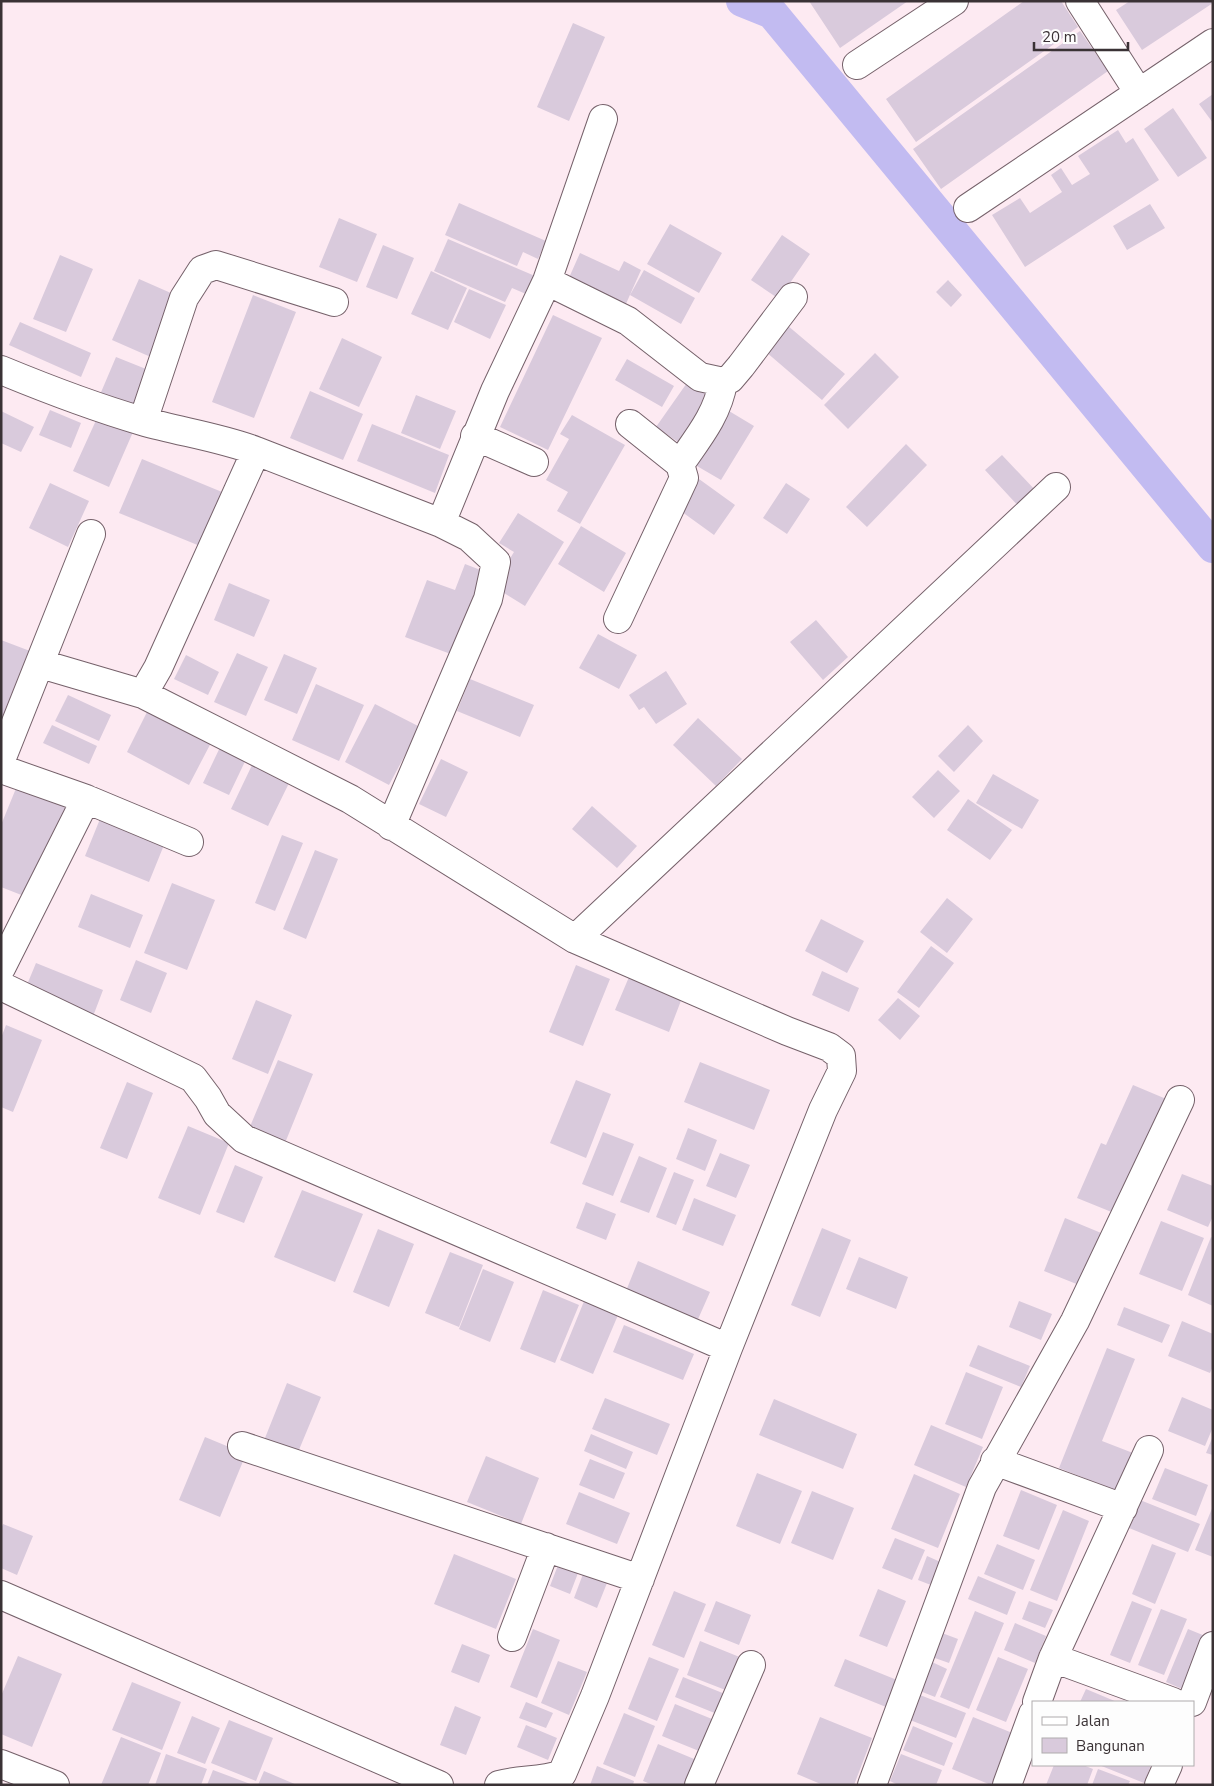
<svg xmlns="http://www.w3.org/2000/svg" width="1214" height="1786" viewBox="0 0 1214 1786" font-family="'Nunito Sans',sans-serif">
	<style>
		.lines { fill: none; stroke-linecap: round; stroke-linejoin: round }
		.canal { stroke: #c2bbf1; stroke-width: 32 }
		.building { fill: #d9cadc }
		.minor-casing { stroke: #75616a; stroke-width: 30 }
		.minor { stroke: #fff; stroke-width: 28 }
	</style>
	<rect width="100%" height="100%" fill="#fdeaf2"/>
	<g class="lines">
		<path class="canal" d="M742,1L772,13L1213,547"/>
	</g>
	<path class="building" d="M809,1H908L840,48Z
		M1024,1H1061L1078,27L916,142L886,99Z
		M1130,1H1213V3L1142,50L1116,10Z
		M573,23L605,37L569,121L537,107Z
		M1080,31L1108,71L941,189L913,149Z
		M1213,94V123L1199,104Z
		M1173,108L1207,158L1178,177L1144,129Z
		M1118,130L1126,143L1133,138L1159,180L1025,267L992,215L1020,198L1030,213L1062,192L1051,175L1061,168L1072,185L1090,174L1078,156Z
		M459,203L546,241L538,259L523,252L517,266L445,235Z
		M1150,204L1165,228L1127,250L1113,226Z
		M339,218L377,234L357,282L319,267Z
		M670,224L722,253L699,293L647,264Z
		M782,235L810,254L779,299L751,280Z
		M448,239L535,276L526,294L512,288L505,302L434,271Z
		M383,245L414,258L397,299L366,287Z
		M580,253L619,271L624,261L641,270L625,306L568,280Z
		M60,255L93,269L66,332L33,319Z
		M644,270L695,298L681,324L630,295Z
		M431,271L467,288L448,330L411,314Z
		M139,279L180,297L153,358L112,340Z
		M948,280L962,295L951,307L936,292Z
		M469,289L506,305L490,339L454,322Z
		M253,295L296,312L254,418L212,402Z
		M553,315L602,338L548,450L500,427Z
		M781,320L845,374L822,400L759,346Z
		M20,322L91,353L81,377L9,345Z
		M342,338L382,357L359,407L319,389Z
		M875,353L899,377L848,429L824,405Z
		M116,357L151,371L135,412L99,397Z
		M627,359L674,386L662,407L615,380Z
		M689,380L713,397L681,444L656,427Z
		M310,391L363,414L343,460L290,438Z
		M416,395L456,411L440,449L401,433Z
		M724,408L754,426L721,480L690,462Z
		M50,410L81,423L71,448L39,435Z
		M1,411L34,427L21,452L1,443Z
		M572,415L625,445L580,524L557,511L568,492L546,480L569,439L560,434Z
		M98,416L133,432L109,487L73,471Z
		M372,424L449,455L435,493L357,461Z
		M906,444L927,465L867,527L846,507Z
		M1002,455L1037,492L1020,508L985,470Z
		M142,459L222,492L200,546L119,513Z
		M699,479L735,505L714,535L678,509Z
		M50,483L89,501L68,547L29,528Z
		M786,483L810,499L787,534L763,518Z
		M518,513L564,542L525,606L493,586L514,552L499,543Z
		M581,526L626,553L604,592L558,564Z
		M465,564L483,571L473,597L478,599L456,656L405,637L427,580L455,590Z
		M229,583L270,600L254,637L214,620Z
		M816,620L848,657L823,680L790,642Z
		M598,634L637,655L619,689L579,668Z
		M1,640L30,651L1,722Z
		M237,653L268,667L246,716L214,702Z
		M284,654L317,668L297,714L264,700Z
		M186,655L219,672L208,695L174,679Z
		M666,671L687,704L656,724L644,707L639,710L629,695Z
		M470,679L534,705L520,737L457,711Z
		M316,684L364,705L339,761L292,740Z
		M68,695L111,715L99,741L55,721Z
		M375,704L420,727L389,785L345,762Z
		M150,706L213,739L189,785L127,752Z
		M698,718L742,759L716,786L673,745Z
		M52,725L97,746L89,764L43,743Z
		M968,725L983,741L954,772L938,756Z
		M224,739L250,751L229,795L203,783Z
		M441,759L468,772L446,817L419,804Z
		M253,763L290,781L268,826L231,809Z
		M938,770L960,791L934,818L912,797Z
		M993,774L1039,800L1022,829L976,803Z
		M17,786L66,806L29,898L1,887V825Z
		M968,799L1012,830L990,860L947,830Z
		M592,806L637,846L617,868L572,829Z
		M100,819L164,845L149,882L85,856Z
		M282,835L303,843L275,911L255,903Z
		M315,850L338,859L306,939L283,929Z
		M172,883L215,900L187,970L144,953Z
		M91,894L143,915L130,948L78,927Z
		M947,898L973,919L947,953L920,932Z
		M821,919L864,941L847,973L805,951Z
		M931,946L954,963L919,1008L897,992Z
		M136,960L167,973L151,1013L120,1000Z
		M36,963L103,990L92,1019L24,992Z
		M576,965L610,979L583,1046L549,1032Z
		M822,971L859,988L849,1012L812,995Z
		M629,977L682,998L669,1032L615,1010Z
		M898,998L920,1016L900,1040L878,1020Z
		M256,1000L292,1015L268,1074L232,1059Z
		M6,1025L42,1040L13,1112L1,1107V1038Z
		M278,1060L313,1074L285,1143L249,1129Z
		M700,1062L770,1090L754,1130L684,1102Z
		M576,1080L611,1094L586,1158L550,1143Z
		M127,1082L153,1093L127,1159L100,1148Z
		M1133,1085L1171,1101L1114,1213L1077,1198L1101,1143L1106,1145Z
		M188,1126L229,1143L200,1215L158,1198Z
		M688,1128L717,1140L705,1171L676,1159Z
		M603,1132L634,1144L613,1196L582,1184Z
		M720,1153L750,1165L736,1198L706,1186Z
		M639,1156L667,1168L649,1213L620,1202Z
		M235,1165L263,1177L244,1223L216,1212Z
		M674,1172L694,1180L676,1225L656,1217Z
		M1182,1174L1213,1186V1216L1208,1227L1167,1210Z
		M302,1190L363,1214L335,1282L274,1257Z
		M694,1198L736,1215L723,1246L682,1230Z
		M586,1202L616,1214L606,1240L576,1228Z
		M1065,1218L1106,1235L1084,1287L1044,1271Z
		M1161,1221L1204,1238L1182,1291L1139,1274Z
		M822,1228L851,1240L820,1317L791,1305Z
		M378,1229L414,1244L389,1307L353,1292Z
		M1211,1237L1213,1238V1306L1188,1295Z
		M450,1252L483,1265L459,1327L425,1313Z
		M859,1257L908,1277L896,1309L846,1289Z
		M638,1261L710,1292L695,1326L624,1296Z
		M483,1269L514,1282L490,1342L459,1329Z
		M543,1290L579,1305L555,1363L520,1349Z
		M587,1294L621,1308L593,1374L560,1360Z
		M1019,1301L1052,1314L1041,1340L1009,1327Z
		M1124,1307L1170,1325L1162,1343L1117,1325Z
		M1182,1321L1213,1334V1366L1210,1373L1168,1356Z
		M624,1325L694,1354L683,1380L613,1352Z
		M978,1345L1030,1366L1021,1387L969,1366Z
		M1107,1348L1135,1359L1102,1441L1133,1453L1117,1491L1059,1468Z
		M966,1372L1003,1387L982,1439L945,1424Z
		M287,1383L321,1397L296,1457L263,1443Z
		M1182,1397L1213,1410V1427L1205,1446L1168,1431Z
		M605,1398L670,1424L657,1455L592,1429Z
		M774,1399L857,1434L843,1469L759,1435Z
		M931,1425L983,1447L966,1487L914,1465Z
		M591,1434L633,1452L626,1469L584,1451Z
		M1213,1436V1455L1206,1453Z
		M205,1437L246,1454L220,1517L179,1500Z
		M486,1456L539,1478L521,1524L467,1502Z
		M590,1459L625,1473L614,1499L579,1485Z
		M1165,1468L1208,1485L1196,1516L1152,1499Z
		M757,1473L802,1491L780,1544L736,1526Z
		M914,1474L960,1494L938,1548L891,1529Z
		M1021,1490L1057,1505L1039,1550L1003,1536Z
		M812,1491L854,1508L833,1560L791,1543Z
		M579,1492L630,1513L617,1544L566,1524Z
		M1140,1500L1200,1524L1188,1552L1129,1528Z
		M1213,1506V1557L1195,1550Z
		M1063,1510L1089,1521L1057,1601L1030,1590Z
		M3,1524L33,1536L17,1575L1,1568V1529Z
		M895,1538L925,1550L912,1580L882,1568Z
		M997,1544L1035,1560L1023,1590L984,1574Z
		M1152,1544L1176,1553L1155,1604L1132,1594Z
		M454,1554L516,1579L496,1629L434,1604Z
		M927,1556L945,1564L936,1587L918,1580Z
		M558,1565L578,1573L570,1594L550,1586Z
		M583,1574L607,1583L597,1608L574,1598Z
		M978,1576L1016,1592L1007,1615L968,1599Z
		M878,1589L906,1601L887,1647L859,1636Z
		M674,1591L706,1604L684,1658L652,1645Z
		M716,1601L751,1615L739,1645L704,1631Z
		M1029,1601L1053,1610L1045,1628L1022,1619Z
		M1132,1601L1152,1609L1130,1663L1110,1655Z
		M1161,1609L1187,1619L1164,1675L1138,1665Z
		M975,1611L1004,1623L969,1709L940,1697Z
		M1015,1623L1046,1636L1035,1663L1004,1650Z
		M533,1629L560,1640L537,1698L510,1687Z
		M1188,1629L1210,1638L1189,1692L1166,1682Z
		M942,1633L958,1639L949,1663L932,1657Z
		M700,1641L742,1658L728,1691L687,1675Z
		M462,1644L490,1655L479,1683L451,1672Z
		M18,1656L62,1674L32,1747L1,1734V1696Z
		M649,1657L679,1669L657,1721L628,1709Z
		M998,1657L1028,1669L1006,1722L976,1710Z
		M845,1659L897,1680L886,1707L834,1686Z
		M558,1661L587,1672L569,1715L541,1703Z
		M932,1662L947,1669L935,1697L920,1691Z
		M683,1677L725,1694L717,1714L675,1697Z
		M132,1682L181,1702L162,1750L112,1730Z
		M1086,1689L1117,1702H1080Z
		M920,1695L966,1713L956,1738L910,1720Z
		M526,1702L553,1713L546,1728L519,1718Z
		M675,1704L712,1719L699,1751L662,1736Z
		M455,1706L481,1717L466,1755L440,1745Z
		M624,1713L655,1726L635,1777L603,1764Z
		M192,1716L220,1728L205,1764L177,1753Z
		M820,1717L872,1738L854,1785H823L797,1774Z
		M973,1717L1020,1736L1001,1785H991L952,1769Z
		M229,1720L273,1738L256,1781L211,1763Z
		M526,1725L557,1738L548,1760L517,1747Z
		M913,1726L953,1743L944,1766L903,1750Z
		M121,1737L161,1753L148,1785H101Z
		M658,1744L699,1761L689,1785H653L643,1781Z
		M166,1754L207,1769L201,1785H155Z
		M901,1754L942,1770L936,1785H898L890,1781Z
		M1054,1765H1083L1093,1769L1087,1785H1046Z
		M1099,1765H1151L1144,1783Z
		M597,1766L634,1781L633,1785H590Z
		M1098,1769L1130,1781L1128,1785H1092Z
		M213,1770L253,1785H207Z
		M264,1771L297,1785H258Z"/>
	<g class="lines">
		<defs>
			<path id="minor" d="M1080,1L1139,93
				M857,65L954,1
				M968,208L1213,43
				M547,281L628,321L700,377L723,382L730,379L741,366L793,297
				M1,370C47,389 94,407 142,421C180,432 219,437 256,451
				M143,421L184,298L202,270L216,265L334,302
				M475,436L534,462
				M680,464C698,438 718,414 723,382
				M618,619L684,478L680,464L630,424
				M41,664L143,694
				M1,760L91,534
				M1,769L86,799L189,842
				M391,826L488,599L496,562L469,537L441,523
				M575,939L1056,487
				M1,968L86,799
				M1,986L193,1078L208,1098L217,1114L244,1139L728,1348
				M242,1446L640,1579
				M995,1461L1123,1508
				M1,1595L439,1785
				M512,1637L546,1547
				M1053,1658L1173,1702
				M1037,1702L1053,1658L1149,1450
				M1192,1702L1213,1646
				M1,1764L55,1785
				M499,1785C520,1779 542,1782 562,1774L595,1696L728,1348L823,1110L842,1071L841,1056L829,1047L787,1031L575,939L350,799L143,694L158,668L256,451L441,523L495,391L547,281L603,119
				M699,1785L751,1665
				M872,1785L982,1487L1075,1321L1180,1100
				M1007,1785L1033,1714
				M1159,1785L1168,1765"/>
		</defs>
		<use href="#minor" class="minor-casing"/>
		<use href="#minor" class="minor"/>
	</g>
	<rect width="1214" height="1786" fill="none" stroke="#3a3235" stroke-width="5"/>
	<rect x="1032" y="1701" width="162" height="65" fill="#fdfdfd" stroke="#afacad"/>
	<rect x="1042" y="1717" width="25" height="8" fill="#ffffff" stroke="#afacad"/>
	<text x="1076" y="1726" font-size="15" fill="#3a3235">Jalan</text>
	<rect x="1042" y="1738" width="25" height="15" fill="#d9cadc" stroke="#afacad"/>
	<text x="1076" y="1751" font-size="15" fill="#3a3235">Bangunan</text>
	<path d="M1034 42v8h94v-8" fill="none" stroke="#3a3235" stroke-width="2.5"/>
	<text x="1042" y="42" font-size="15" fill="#3a3235" stroke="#fdfdfd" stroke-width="4" paint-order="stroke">20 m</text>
</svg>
